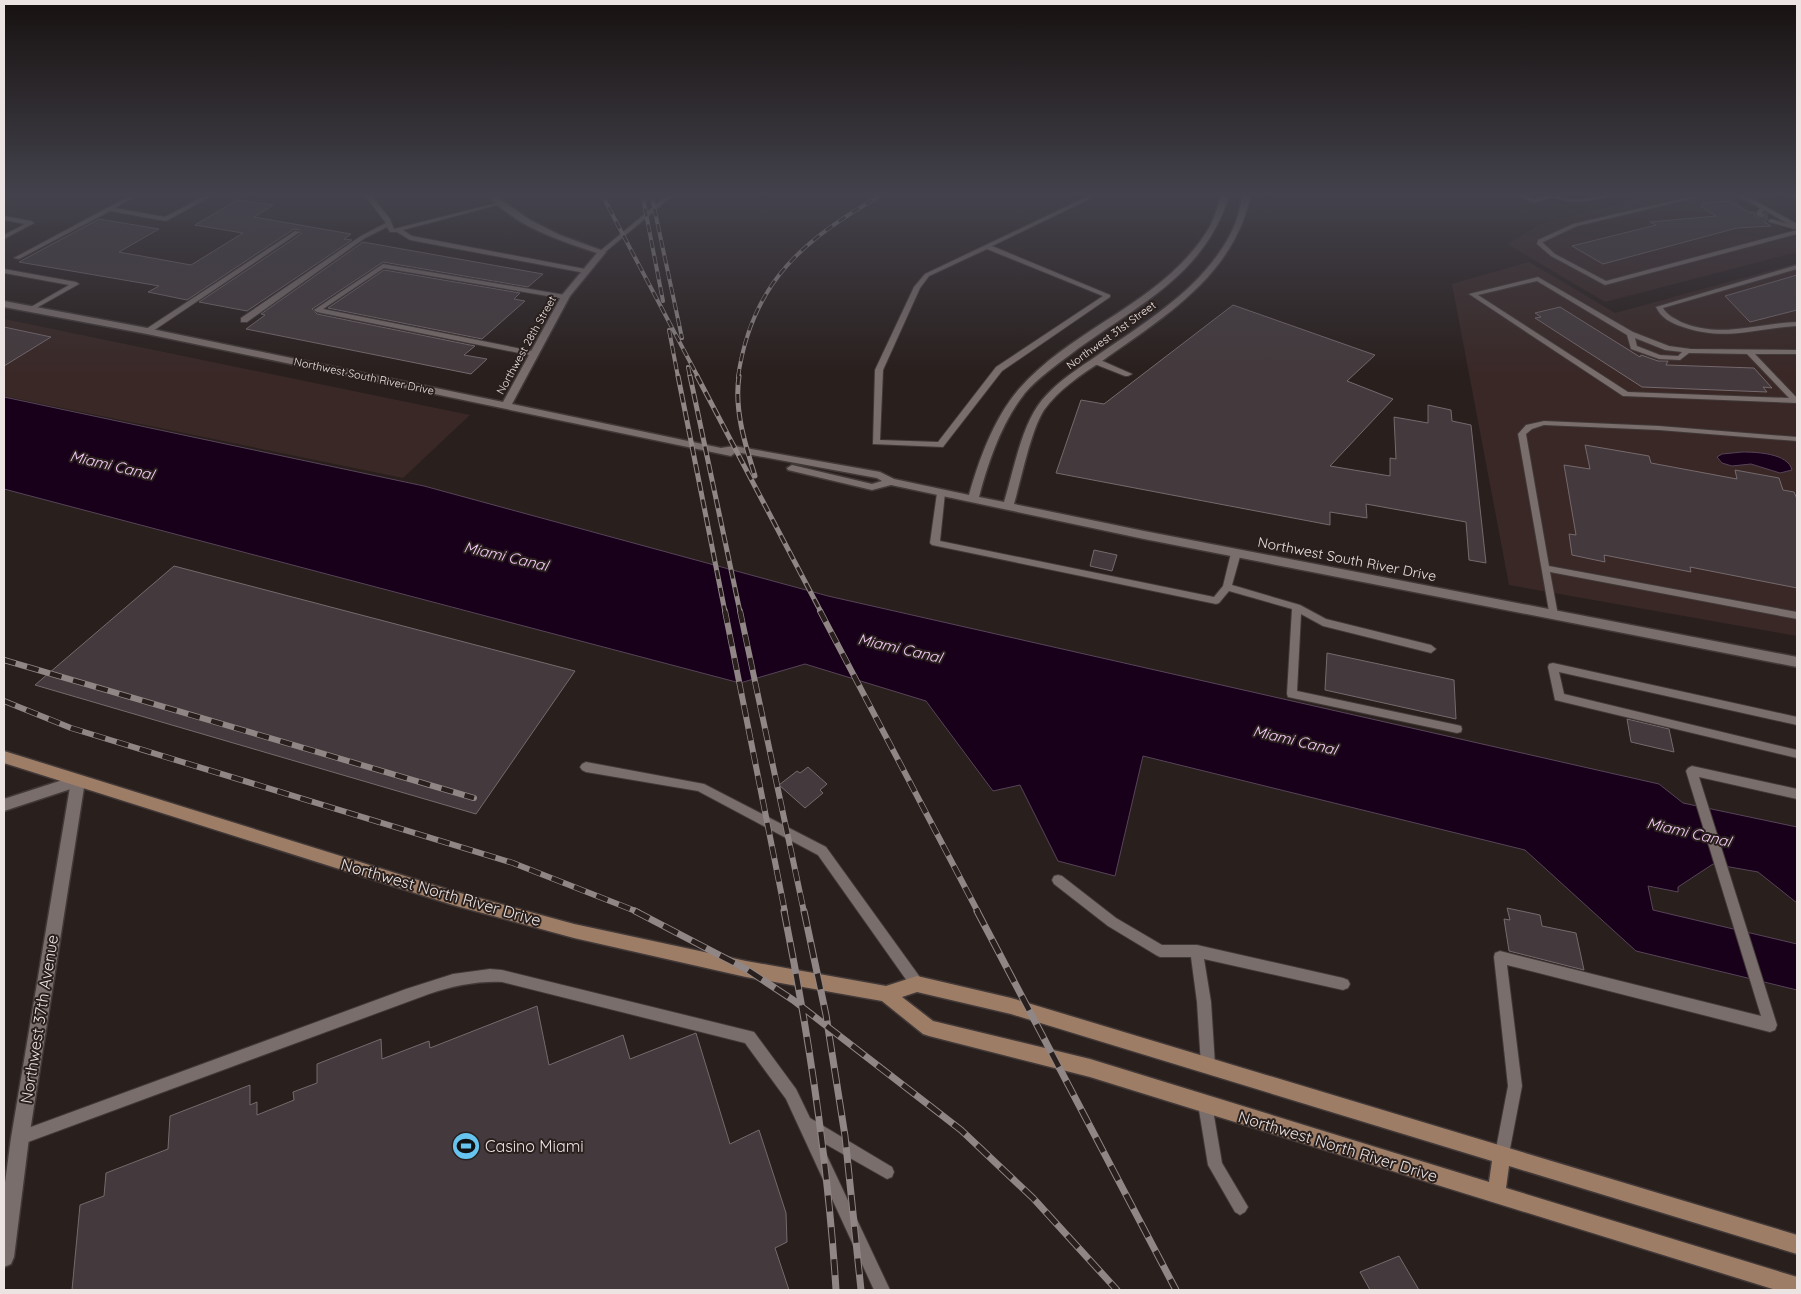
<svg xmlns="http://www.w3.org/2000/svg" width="1801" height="1294" viewBox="0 0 1801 1294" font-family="Quicksand,sans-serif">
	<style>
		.built { fill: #392826 }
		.water { fill: #18001b; stroke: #574457 }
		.building { fill: #443a3d; stroke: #75696d }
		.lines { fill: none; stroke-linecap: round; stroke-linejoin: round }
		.service-casing { stroke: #413938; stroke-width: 2 }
		.minor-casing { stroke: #413938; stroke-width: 3 }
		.tertiary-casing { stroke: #413938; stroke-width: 3 }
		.secondary-casing { stroke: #413938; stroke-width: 3 }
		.trunk-casing { stroke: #413938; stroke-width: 2 }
		.service { fill: #7a6e6c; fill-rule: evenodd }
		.minor { fill: #7a6e6c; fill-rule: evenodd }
		.tertiary { fill: #7a6e6c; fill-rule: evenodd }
		.secondary { fill: #9e7d66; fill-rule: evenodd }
		.trunk { fill: #db965d; fill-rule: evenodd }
		.rail-far3-casing { stroke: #8f8685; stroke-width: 4 }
		.rail-far2-casing { stroke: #8f8685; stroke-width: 5 }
		.rail-far1-casing { stroke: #8f8685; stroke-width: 6 }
		.rail-casing { stroke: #8f8685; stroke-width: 7 }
		.rail-far3 { stroke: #291f1d; stroke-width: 2.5; stroke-dasharray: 8; stroke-linecap: butt }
		.rail-far2 { stroke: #291f1d; stroke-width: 3; stroke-dasharray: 9; stroke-linecap: butt }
		.rail-far1 { stroke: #291f1d; stroke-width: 4.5; stroke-dasharray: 12; stroke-linecap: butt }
		.rail { stroke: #291f1d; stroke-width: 5; stroke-dasharray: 16; stroke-linecap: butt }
		.labels { text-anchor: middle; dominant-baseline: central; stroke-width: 4; stroke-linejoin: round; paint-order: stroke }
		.far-street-label { font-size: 11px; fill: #ebe4e3; stroke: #291f1d }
		.street-label { font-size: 14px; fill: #ebe4e3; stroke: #291f1d }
		.water-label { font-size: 15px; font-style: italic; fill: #f5cbf7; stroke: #291f1d }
		.near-street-label { font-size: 16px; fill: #ebe4e3; stroke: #291f1d }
		.near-poi-label { font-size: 16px; fill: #ebe4e3; stroke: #291f1d; text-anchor: start }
	</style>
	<rect width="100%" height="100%" fill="#291f1d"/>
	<path class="built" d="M1662,193H1721L1797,236V252L1605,302L1507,244L1540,224Z
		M1529,262L1615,313L1797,263V636L1509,585L1452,284Z
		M4,319L470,415L403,478L4,396Z"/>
	<path class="water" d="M4,397L424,486L828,596L1659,784L1683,803L1797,827V903L1758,872L1713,864L1678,887V892L1648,886L1653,910L1797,944V990L1636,951L1525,850L1143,756L1115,876L1058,861L1020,785L993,791L926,701L805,664L740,683L4,489Z
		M1742,452C1756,452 1788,453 1792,470L1780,473L1751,464L1732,466L1722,463L1717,457L1722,454Z"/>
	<path class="building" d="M237,200L273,205L254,217L351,234L344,239L352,240L247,311L199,302L301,234L300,230L294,229L187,300L148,292L159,286L19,262L99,219L159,229L119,252L191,265L243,233L195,225Z
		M1729,201L1750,213L1755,212V216L1759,218L1766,217L1764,213L1767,214V219L1764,222L1771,226L1737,228L1603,264L1572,246L1656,225L1650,222L1716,216L1700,206L1705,205L1702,203Z
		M363,242L543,274L528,287L383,262L312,309L317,314L475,346L464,355L487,359L471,374L246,329L265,315L261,314Z
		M384,270L520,293L514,299L525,301L482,339L328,308Z
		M1797,275V310L1750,322L1725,296Z
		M1233,305L1375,355L1347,381L1393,399L1330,466L1390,476V458L1396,459L1394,417L1428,423V405L1451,410L1452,421L1471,425L1486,563L1469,560L1466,522L1366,504L1367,518L1330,512V525L1056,473L1081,400L1104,404Z
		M1560,307L1640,357L1641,355L1658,361H1668L1666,365L1754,368L1772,388L1763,387L1767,392L1642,387L1535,318L1541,317L1535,313Z
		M4,327L51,337L4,366Z
		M1585,445L1649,456L1651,463L1737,479L1735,470L1779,478L1783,490L1794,492L1797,499V588L1690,567L1691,572L1604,555L1605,562L1572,555L1569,534L1576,535L1564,465L1590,469Z
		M1094,550L1117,555L1112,571L1090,566Z
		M174,566L575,671L476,814L35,685Z
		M1327,653L1454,680L1456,719L1325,690Z
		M1627,719L1669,729L1674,752L1631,742Z
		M808,767L827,784L820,790L823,793L805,808L779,785L797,771L800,773Z
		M1507,908L1540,915L1542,926L1576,933L1584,970L1509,951L1504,919L1510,920Z
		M537,1006L549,1065L623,1035L630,1059L696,1033L730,1144L759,1130L786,1213L787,1242L775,1248L789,1290H72L80,1205L104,1196L106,1173L168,1149L170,1116L250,1085V1105L257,1102V1115L294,1100L293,1092L317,1083V1064L381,1039L382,1059L429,1041L430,1048Z
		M1399,1256L1419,1290H1370L1360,1272Z"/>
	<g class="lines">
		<defs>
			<path id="service" d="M135,193H142L115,208L165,217L210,193H217L166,221L110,211L19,259L14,258Z
				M363,193H369L390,219L394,229L501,202V204L403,230L412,236L585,269L588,271L585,273L410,240L397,232H390L387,227L365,238L247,322H241V318L361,236L386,223Z
				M670,193H676L604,253H600V251Z
				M1095,193H1102L992,246L1110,295V297L1002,371L943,447L873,444L875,370L914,287L925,274ZM987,249L1103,296L996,367L938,442L880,440L883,370L920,288L929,276Z
				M1514,193H1521L1534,199L1554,193C1558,195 1562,197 1565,198C1582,203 1599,192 1615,193C1599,202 1570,205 1553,197L1533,203Z
				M1706,193H1716L1577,226L1543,242V243L1555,254L1606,281L1797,230V234L1605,285L1551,256L1537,244L1538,240L1573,224Z
				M1731,193H1739L1747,196L1797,224V228L1794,229L1769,222L1768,221L1771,219L1788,224L1764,210L1762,213L1765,216L1760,217L1756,214L1760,208Z
				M4,216L31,221L34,223L4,239V235L25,224L4,220Z
				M295,231L300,232L150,333L143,331Z
				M383,264L565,295L568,297L565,299L384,268L323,309L537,352V356H534L317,312L314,310Z
				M1797,265V269L1663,308C1667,315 1674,318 1681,322C1721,339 1757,323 1797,322V326C1755,328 1727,342 1683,327C1671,323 1661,318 1656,307Z
				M4,269L76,282L79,284L31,311L28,309L29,308L69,285L4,273Z
				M1538,277L1633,332L1669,346L1691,349L1797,350V354H1755L1797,398V403L1623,396L1469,294ZM1537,281L1627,335L1631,349L1659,359L1680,360L1689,353L1747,354L1789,398L1628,392L1478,295ZM1635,338L1665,350L1682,352L1678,356L1660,355L1637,346Z
				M1092,359H1098L1132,374L1128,376H1125L1092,363Z
				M1544,421L1659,426L1797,437V441L1659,430L1544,425L1532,429L1526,434L1549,566L1797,612V619L1550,572L1558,615L1556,617H1550L1518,434L1526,425Z
				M941,490L945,493L940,541L1214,597L1223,586L1231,553L1236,550L1239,551L1241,553L1232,585L1300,605L1326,619L1431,645L1436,649L1431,653L1323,626L1301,614L1297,691L1457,725L1461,726L1462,729L1461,732L1457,733L1288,697L1287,694L1292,609L1229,591L1219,603L1216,604L932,545L930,543L937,493Z
				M1553,663L1797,717V725L1559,672L1564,694L1797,750V758L1555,700L1548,667L1549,664Z
				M586,762L704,784L826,847L922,980L924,984L922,988L917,990L912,988L818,855L698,791L586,772L582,770L580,767L582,764Z
				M1692,766L1797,789V799L1699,777L1777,1025L1775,1030L1770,1032L1507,965L1522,1086L1509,1154L1507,1159L1502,1161L1497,1159L1495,1154L1508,1086L1494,957L1495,953L1500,951L1761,1016L1686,771L1688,768Z
				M1058,875L1062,876L1116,918L1162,945H1197L1343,978L1348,980L1350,984L1348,988L1343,990L1204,959L1211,1002L1215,1065L1213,1070L1208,1072L1203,1070L1201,1065L1197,1002L1191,957H1160L1156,955L1108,926L1054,884L1052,880L1054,876Z
				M490,969L502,970L754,1032L796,1089L810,1118L892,1167L894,1172L892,1177L887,1179L820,1141L890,1290H874L786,1099L745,1043L502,982C477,981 453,986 429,994L20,1145L15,1143L13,1138L15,1133L20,1131L406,989L453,974Z
				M1205,1097L1210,1099L1212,1104L1222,1163L1248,1207L1245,1212L1240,1215L1235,1212L1208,1165L1198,1104L1200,1099Z"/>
			<path id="minor" d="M78,775L83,777L85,781L83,785L4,811V799Z"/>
			<path id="tertiary" d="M486,193H494L504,202L530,220L560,235L606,252L570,296L512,404L721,448L734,446L880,472L894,479L969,495C979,459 994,418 1019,389C1074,326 1164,303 1209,228C1215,218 1218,204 1222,193H1230C1205,277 1136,305 1071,354C1055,366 1038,378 1025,393C1002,422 988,462 979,497L1004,502C1014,470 1021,426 1042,400C1058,381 1079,368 1098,355C1150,319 1211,283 1236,222C1239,213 1241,203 1243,193H1251C1235,275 1165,316 1102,361C1081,375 1059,389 1044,410C1031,430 1021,480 1014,504L1144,531L1797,657V667L1144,539L891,485L872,490L788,470L787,468L792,465L872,484L882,481L877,478L736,452L731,456L147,334L4,307V301L147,328L503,402L562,295L597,253C557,240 514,226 486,193Z
				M78,775L83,777L85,781L29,1138L14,1257L11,1264L4,1267V1190L11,1138L71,781L73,777Z"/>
			<path id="secondary" d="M4,751L453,891L574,924L746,961L886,986L917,976L1011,998L1797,1235V1254L1509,1166L1506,1188L1797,1277V1290H1776L1090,1077L929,1036L923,1034L882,1001L746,977L574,938L453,905L4,763ZM917,992L1011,1014L1492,1161L1489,1182L1090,1059L933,1021L902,997Z"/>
			<path id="trunk" d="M1786,193H1796L1797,199Z"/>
		</defs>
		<use href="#service" class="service-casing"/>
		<use href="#minor" class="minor-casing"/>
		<use href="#tertiary" class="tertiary-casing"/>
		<use href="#secondary" class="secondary-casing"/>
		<use href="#trunk" class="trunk-casing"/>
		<use href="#service" class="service"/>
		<use href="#minor" class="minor"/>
		<use href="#tertiary" class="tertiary"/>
		<use href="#secondary" class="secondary"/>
		<use href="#trunk" class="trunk"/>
		<defs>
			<path id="rail-far3" d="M601,193L698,377
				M642,193L663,301
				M651,193L682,338
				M669,330L678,377
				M688,367L690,377
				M738,377C752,281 804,239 885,193"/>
			<path id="rail-far2" d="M678,376L725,612
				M690,376L740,612
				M697,376L821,612
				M739,376C734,410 745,444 755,476"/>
			<path id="rail-far1" d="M725,611L785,912
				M740,611L804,912
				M820,611L978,912
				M4,660L474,798
				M4,701L71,728L513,863L638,912"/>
			<path id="rail" d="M635,911L746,969L793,1000L961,1130L1033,1198L1117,1290
				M784,911C809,1036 828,1162 836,1290
				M804,911L826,1015L845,1136L861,1290
				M977,911L1176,1290"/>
		</defs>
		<use href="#rail-far3" class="rail-far3-casing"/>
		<use href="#rail-far2" class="rail-far2-casing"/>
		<use href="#rail-far1" class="rail-far1-casing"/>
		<use href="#rail" class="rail-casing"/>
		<use href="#rail-far3" class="rail-far3"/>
		<use href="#rail-far2" class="rail-far2"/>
		<use href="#rail-far1" class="rail-far1"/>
		<use href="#rail" class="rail"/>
	</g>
	<linearGradient id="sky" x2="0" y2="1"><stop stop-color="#171110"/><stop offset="0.52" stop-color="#43424c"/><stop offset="1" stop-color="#43424c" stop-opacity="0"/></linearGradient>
	<rect width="1801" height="374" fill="url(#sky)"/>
	<defs>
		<symbol id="stadium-disc" viewBox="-11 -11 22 22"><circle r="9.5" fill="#66c4ef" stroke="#291f1d"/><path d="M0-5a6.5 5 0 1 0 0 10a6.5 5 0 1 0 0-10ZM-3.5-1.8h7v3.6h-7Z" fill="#111"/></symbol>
	</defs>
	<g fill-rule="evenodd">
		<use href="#stadium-disc" x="450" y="1130" width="32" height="32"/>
	</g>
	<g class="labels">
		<g class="far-street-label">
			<text transform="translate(1111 335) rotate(-36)">Northwest 31st Street</text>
			<text transform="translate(526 345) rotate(-61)">Northwest 28th Street</text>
			<text transform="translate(364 376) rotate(12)">Northwest South River Drive</text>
		</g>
		<g class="street-label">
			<text transform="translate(1347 559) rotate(11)">Northwest South River Drive</text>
		</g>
		<g class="water-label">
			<text transform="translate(112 465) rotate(13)">Miami Canal</text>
			<text transform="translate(506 556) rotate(13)">Miami Canal</text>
			<text transform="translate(900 648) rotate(13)">Miami Canal</text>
			<text transform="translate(1295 740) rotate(13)">Miami Canal</text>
			<text transform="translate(1689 832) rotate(13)">Miami Canal</text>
		</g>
		<g class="near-street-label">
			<text transform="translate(441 892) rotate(16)">Northwest North River Drive</text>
			<text transform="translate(39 1019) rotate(-81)">Northwest 37th Avenue</text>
			<text transform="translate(1338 1146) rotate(17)">Northwest North River Drive</text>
		</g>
		<g class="near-poi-label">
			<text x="485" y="1146">Casino Miami</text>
		</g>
	</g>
	<rect width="1801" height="1294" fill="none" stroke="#ebe4e3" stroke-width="10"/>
</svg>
